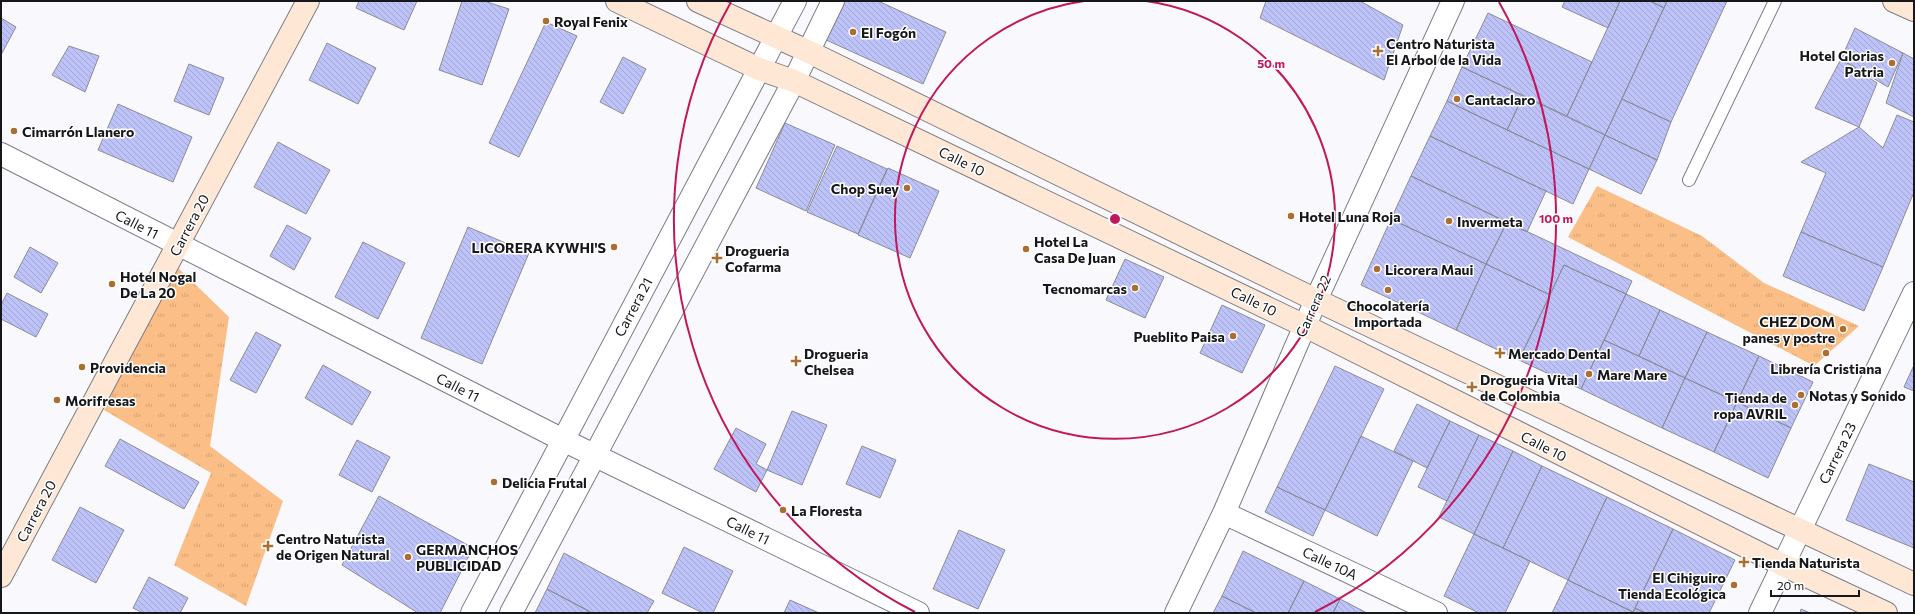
<svg xmlns="http://www.w3.org/2000/svg" width="1915" height="614" viewBox="0 0 1915 614" font-family="Commissioner,sans-serif">
	<style>
		.grass { fill: url(#grass-tufts) }
		.building { fill: url(#building-back-hatch); stroke: #8b8c96 }
		.lines { fill: none; stroke-linecap: round; stroke-linejoin: round }
		.service-casing { stroke: #7c7d86; stroke-width: 14 }
		.minor-casing { stroke: #7c7d86; stroke-width: 24 }
		.tertiary-casing { stroke: #7c7d86; stroke-width: 24 }
		.secondary-casing { stroke: #7c7d86; stroke-width: 24 }
		.service { stroke: #fff; stroke-width: 12 }
		.minor { stroke: #fff; stroke-width: 22 }
		.tertiary { stroke: #fff; stroke-width: 22 }
		.secondary { stroke: #fee8d5; stroke-width: 22 }
		.ring { fill: none; stroke: #c2185b; stroke-width: 2 }
		.poi-dot { fill: #aa6e31; stroke: #fff; stroke-width: 1.5 }
		.labels { text-anchor: middle; dominant-baseline: central; stroke-width: 3; stroke-linejoin: round; paint-order: stroke }
		.poi-label { font-size: 14px; font-weight: bold; fill: #16171a; stroke: #fff; text-anchor: start }
		.street-label { font-size: 14px; fill: #16171a; stroke: #fff }
		.centre { fill: #c2185b; stroke: #fff; stroke-width: 2 }
		.ring-label { font-size: 12px; text-anchor: middle; font-weight: bold; fill: #c2185b; stroke: #fff; stroke-width: 3; stroke-linejoin: round; paint-order: stroke }
	</style>
	<defs>
		<pattern id="grass-tufts" width="24" height="20" patternUnits="userSpaceOnUse"><rect width="24" height="20" fill="#fabe86"/><path d="M3 7l-1-3M5 7V3M7 7l1-3M15 17l-1-3M17 17v-4M19 17l1-3" fill="none" stroke="#d6a373"/></pattern>
		<pattern id="building-back-hatch" width="6" height="6" patternUnits="userSpaceOnUse"><rect width="6" height="6" fill="#bdc3f9"/><path d="M-1 5l2 2M0 0l6 6M5-1l2 2" fill="none" stroke="#a2a7d5"/></pattern>
	</defs>
	<rect width="100%" height="100%" fill="#f9f9fd"/>
	<path class="grass" d="M1597,186L1702,236L1764,283L1859,326L1814,366L1568,237Z
		M173,263L229,317L210,446L283,501L246,606L174,565L211,473L104,410Z"/>
	<path class="building" d="M359,1H417L404,30L356,8Z
		M462,1H484L509,9L482,85L439,70Z
		M841,1H878L946,32L923,84L824,39Z
		M1266,1H1360L1403,25L1384,80L1260,18Z
		M1565,1H1620L1608,28L1562,7Z
		M1620,1H1650L1664,8L1605,135L1567,116Z
		M1650,1H1667L1664,8Z
		M1667,1H1727L1671,122L1622,99Z
		M1488,13L1592,62L1567,116L1462,67Z
		M1,18L16,27L1,55Z
		M546,22L577,36L519,157L489,143Z
		M1855,28L1903,53L1888,87L1841,59Z
		M327,43L376,68L358,104L309,80Z
		M69,46L99,56L85,92L52,75Z
		M1903,53L1914,59V117L1886,103Z
		M623,57L646,69L623,114L600,102Z
		M1841,59L1877,83L1859,127L1815,108Z
		M189,64L224,78L209,115L174,101Z
		M1462,67L1523,96L1507,130L1447,101Z
		M1523,96L1605,135L1589,169L1507,130Z
		M1622,99L1671,122L1657,160L1605,135Z
		M1447,101L1589,169L1573,204L1430,136Z
		M118,104L192,137L173,182L98,150Z
		M1897,115L1914,122V192L1883,267L1801,232L1826,173L1801,162L1859,127L1883,148Z
		M785,123L835,145L806,211L756,188Z
		M1605,135L1657,160L1641,194L1589,169Z
		M1430,136L1546,191L1527,232L1411,176Z
		M278,142L330,170L306,214L254,187Z
		M837,146L887,169L858,234L807,212Z
		M888,168L939,191L910,258L858,235Z
		M1411,176L1507,222L1486,264L1391,219Z
		M1391,219L1486,264L1456,330L1361,285Z
		M1507,222L1632,281L1626,294L1564,265L1550,295L1486,264Z
		M287,225L311,238L294,270L270,256Z
		M468,227L529,253L482,364L421,338Z
		M1801,232L1883,267L1864,311L1783,276Z
		M363,242L405,263L378,319L335,297Z
		M30,247L58,263L41,293L14,277Z
		M1125,259L1164,277L1145,318L1106,300Z
		M1486,264L1550,295L1519,360L1456,330Z
		M1564,265L1626,294L1581,389L1519,360Z
		M7,293L48,314L36,337L1,319V305Z
		M1626,294L1660,310L1639,356L1604,340Z
		M1222,305L1265,325L1242,373L1200,353Z
		M1660,310L1707,332L1685,378L1639,356Z
		M256,332L281,345L256,393L230,380Z
		M1707,332L1759,356L1737,402L1685,378Z
		M1604,340L1685,378L1662,428L1581,389Z
		M1759,356L1813,382L1791,428L1737,402Z
		M323,365L371,392L352,425L305,398Z
		M1914,365V391L1904,387Z
		M1335,366L1384,389L1325,510L1277,487Z
		M1685,378L1737,402L1714,452L1662,428Z
		M1737,402L1791,428L1768,478L1714,452Z
		M1417,404L1450,421L1427,468L1394,451Z
		M792,411L827,425L802,485L767,470Z
		M1450,421L1479,435L1447,501L1418,487Z
		M736,428L766,444L756,464L767,470L756,492L714,469Z
		M1479,435L1513,451L1474,534L1439,517Z
		M1361,436L1413,461L1377,536L1325,510Z
		M120,439L199,482L184,509L105,466Z
		M357,440L390,457L372,492L339,475Z
		M862,446L896,460L880,498L846,484Z
		M1513,451L1542,466L1503,548L1474,534Z
		M1869,464L1914,482V548L1846,520Z
		M1542,466L1607,497L1568,580L1503,548Z
		M1277,487L1325,510L1313,536L1265,512Z
		M379,496L473,548L440,613H418L342,565Z
		M1607,497L1673,529L1633,612L1568,580Z
		M80,507L124,530L96,583L52,560Z
		M1673,529L1735,560L1709,613H1645L1635,608Z
		M959,530L1005,550L978,609L933,589Z
		M1474,534L1530,561L1505,613H1479L1444,596Z
		M684,547L733,571L713,613H703L662,593Z
		M1243,551L1304,581L1288,613H1256L1222,596Z
		M564,553L654,601L647,613H592L547,589Z
		M149,577L188,598L180,613H143L133,608Z
		M1568,580L1633,612V613H1552Z
		M1304,581L1340,599L1333,613H1288Z
		M547,589L589,611L588,613H535Z
		M1222,596L1256,613H1213Z
		M1340,599L1367,613H1333Z
		M790,600L819,613H784Z
		M1635,608L1645,613H1633Z
		M1801,609L1810,613H1800Z"/>
	<g class="lines">
		<defs>
			<path id="service" d="M1689,180L1775,1"/>
			<path id="minor" d="M1,154L563,440L918,613
				M1224,513L1436,613
				M472,613L795,1
				M511,613L794,81L833,1
				M1176,613L1224,513L1316,300L1453,1"/>
			<path id="tertiary" d="M1760,613L1914,293"/>
			<path id="secondary" d="M617,1L759,69L794,81L1305,326L1783,565L1886,613
				M698,1L807,51L1316,300L1914,584
				M1894,1L1914,10
				M1,576L308,1"/>
		</defs>
		<use href="#service" class="service-casing"/>
		<use href="#minor" class="minor-casing"/>
		<use href="#tertiary" class="tertiary-casing"/>
		<use href="#secondary" class="secondary-casing"/>
		<use href="#service" class="service"/>
		<use href="#minor" class="minor"/>
		<use href="#tertiary" class="tertiary"/>
		<use href="#secondary" class="secondary"/>
	</g>
	<g class="ring">
		<path d="M1146 1A220 220 0 1 1 1084 1"/>
		<path d="M915 612A441 441 0 0 1 731 2M1499 2A441 441 0 0 1 1315 612"/>
	</g>
	<g class="poi-dot">
		<circle cx="546" cy="21" r="4"/>
		<circle cx="853" cy="32" r="4"/>
		<path d="M1376 45h4v4h4v4h-4v4h-4v-4h-4v-4h4z"/>
		<circle cx="1892" cy="63" r="4"/>
		<circle cx="1457" cy="99" r="4"/>
		<circle cx="14" cy="131" r="4"/>
		<circle cx="907" cy="188" r="4"/>
		<circle cx="1291" cy="216" r="4"/>
		<circle cx="1449" cy="221" r="4"/>
		<circle cx="614" cy="247" r="4"/>
		<circle cx="1026" cy="249" r="4"/>
		<path d="M715 252h4v4h4v4h-4v4h-4v-4h-4v-4h4z"/>
		<circle cx="1377" cy="269" r="4"/>
		<circle cx="112" cy="284" r="4"/>
		<circle cx="1135" cy="288" r="4"/>
		<circle cx="1388" cy="290" r="4"/>
		<circle cx="1843" cy="329" r="4"/>
		<circle cx="1233" cy="336" r="4"/>
		<path d="M1498 347h4v4h4v4h-4v4h-4v-4h-4v-4h4z"/>
		<circle cx="1826" cy="353" r="4"/>
		<path d="M794 355h4v4h4v4h-4v4h-4v-4h-4v-4h4z"/>
		<circle cx="82" cy="367" r="4"/>
		<circle cx="1589" cy="374" r="4"/>
		<path d="M1470 381h4v4h4v4h-4v4h-4v-4h-4v-4h4z"/>
		<circle cx="1801" cy="395" r="4"/>
		<circle cx="57" cy="400" r="4"/>
		<circle cx="1795" cy="405" r="4"/>
		<circle cx="494" cy="482" r="4"/>
		<circle cx="783" cy="510" r="4"/>
		<path d="M266 540h4v4h4v4h-4v4h-4v-4h-4v-4h4z"/>
		<circle cx="408" cy="557" r="4"/>
		<path d="M1742 556h4v4h4v4h-4v4h-4v-4h-4v-4h4z"/>
		<circle cx="1734" cy="585" r="4"/>
	</g>
	<g class="labels">
		<g class="poi-label">
			<text x="554" y="21">Royal Fenix</text>
			<text x="861" y="32">El Fogón</text>
			<text x="1386" y="43">Centro Naturista<tspan x="1386" dy="16">El Arbol de la Vida</tspan></text>
			<text x="1884" y="55" text-anchor="end">Hotel Glorias<tspan x="1884" dy="16">Patria</tspan></text>
			<text x="1465" y="99">Cantaclaro</text>
			<text x="22" y="131">Cimarrón Llanero</text>
			<text x="899" y="188" text-anchor="end">Chop Suey</text>
			<text x="1299" y="216">Hotel Luna Roja</text>
			<text x="1457" y="221">Invermeta</text>
			<text x="1034" y="241">Hotel La<tspan x="1034" dy="16">Casa De Juan</tspan></text>
			<text x="606" y="247" text-anchor="end">LICORERA KYWHI'S</text>
			<text x="725" y="250">Drogueria<tspan x="725" dy="16">Cofarma</tspan></text>
			<text x="1385" y="269">Licorera Maui</text>
			<text x="120" y="276">Hotel Nogal<tspan x="120" dy="16">De La 20</tspan></text>
			<text x="1127" y="288" text-anchor="end">Tecnomarcas</text>
			<text x="1388" y="305" text-anchor="middle">Chocolatería<tspan x="1388" dy="16">Importada</tspan></text>
			<text x="1835" y="321" text-anchor="end">CHEZ DOM<tspan x="1835" dy="16">panes y postre</tspan></text>
			<text x="1225" y="336" text-anchor="end">Pueblito Paisa</text>
			<text x="804" y="353">Drogueria<tspan x="804" dy="16">Chelsea</tspan></text>
			<text x="1508" y="353">Mercado Dental</text>
			<text x="90" y="367">Providencia</text>
			<text x="1826" y="368" text-anchor="middle">Librería Cristiana</text>
			<text x="1597" y="374">Mare Mare</text>
			<text x="1480" y="379">Drogueria Vital<tspan x="1480" dy="16">de Colombia</tspan></text>
			<text x="1809" y="395">Notas y Sonido</text>
			<text x="1787" y="397" text-anchor="end">Tienda de<tspan x="1787" dy="16">ropa AVRIL</tspan></text>
			<text x="65" y="400">Morifresas</text>
			<text x="502" y="482">Delicia Frutal</text>
			<text x="791" y="510">La Floresta</text>
			<text x="276" y="538">Centro Naturista<tspan x="276" dy="16">de Origen Natural</tspan></text>
			<text x="416" y="549">GERMANCHOS<tspan x="416" dy="16">PUBLICIDAD</tspan></text>
			<text x="1752" y="562">Tienda Naturista</text>
			<text x="1726" y="577" text-anchor="end">El Cihiguiro<tspan x="1726" dy="16">Tienda Ecológica</tspan></text>
		</g>
		<g class="street-label">
			<text transform="translate(962 161) rotate(26)">Calle 10</text>
			<text transform="translate(137 224) rotate(27)">Calle 11</text>
			<text transform="translate(189 225) rotate(-62)">Carrera 20</text>
			<text transform="translate(1254 301) rotate(26)">Calle 10</text>
			<text transform="translate(1313 306) rotate(-66)">Carrera 22</text>
			<text transform="translate(633 307) rotate(-62)">Carrera 21</text>
			<text transform="translate(458 387) rotate(27)">Calle 11</text>
			<text transform="translate(1544 446) rotate(27)">Calle 10</text>
			<text transform="translate(1837 453) rotate(-64)">Carrera 23</text>
			<text transform="translate(36 511) rotate(-62)">Carrera 20</text>
			<text transform="translate(748 530) rotate(26)">Calle 11</text>
			<text transform="translate(1330 563) rotate(25)">Calle 10A</text>
		</g>
	</g>
	<circle cx="1115" cy="219" r="6" class="centre"/>
	<g class="ring-label">
		<text x="1271" y="68">50 m</text>
		<text x="1556" y="223">100 m</text>
	</g>
	<rect width="1915" height="614" fill="none" stroke="#16171a" stroke-width="4"/>
	<path d="M1771 590v6h88v-6" fill="none" stroke="#16171a" stroke-width="2"/>
	<text x="1777" y="590" font-size="12" fill="#16171a" stroke="#ffffff" stroke-width="3" paint-order="stroke">20 m</text>
</svg>
